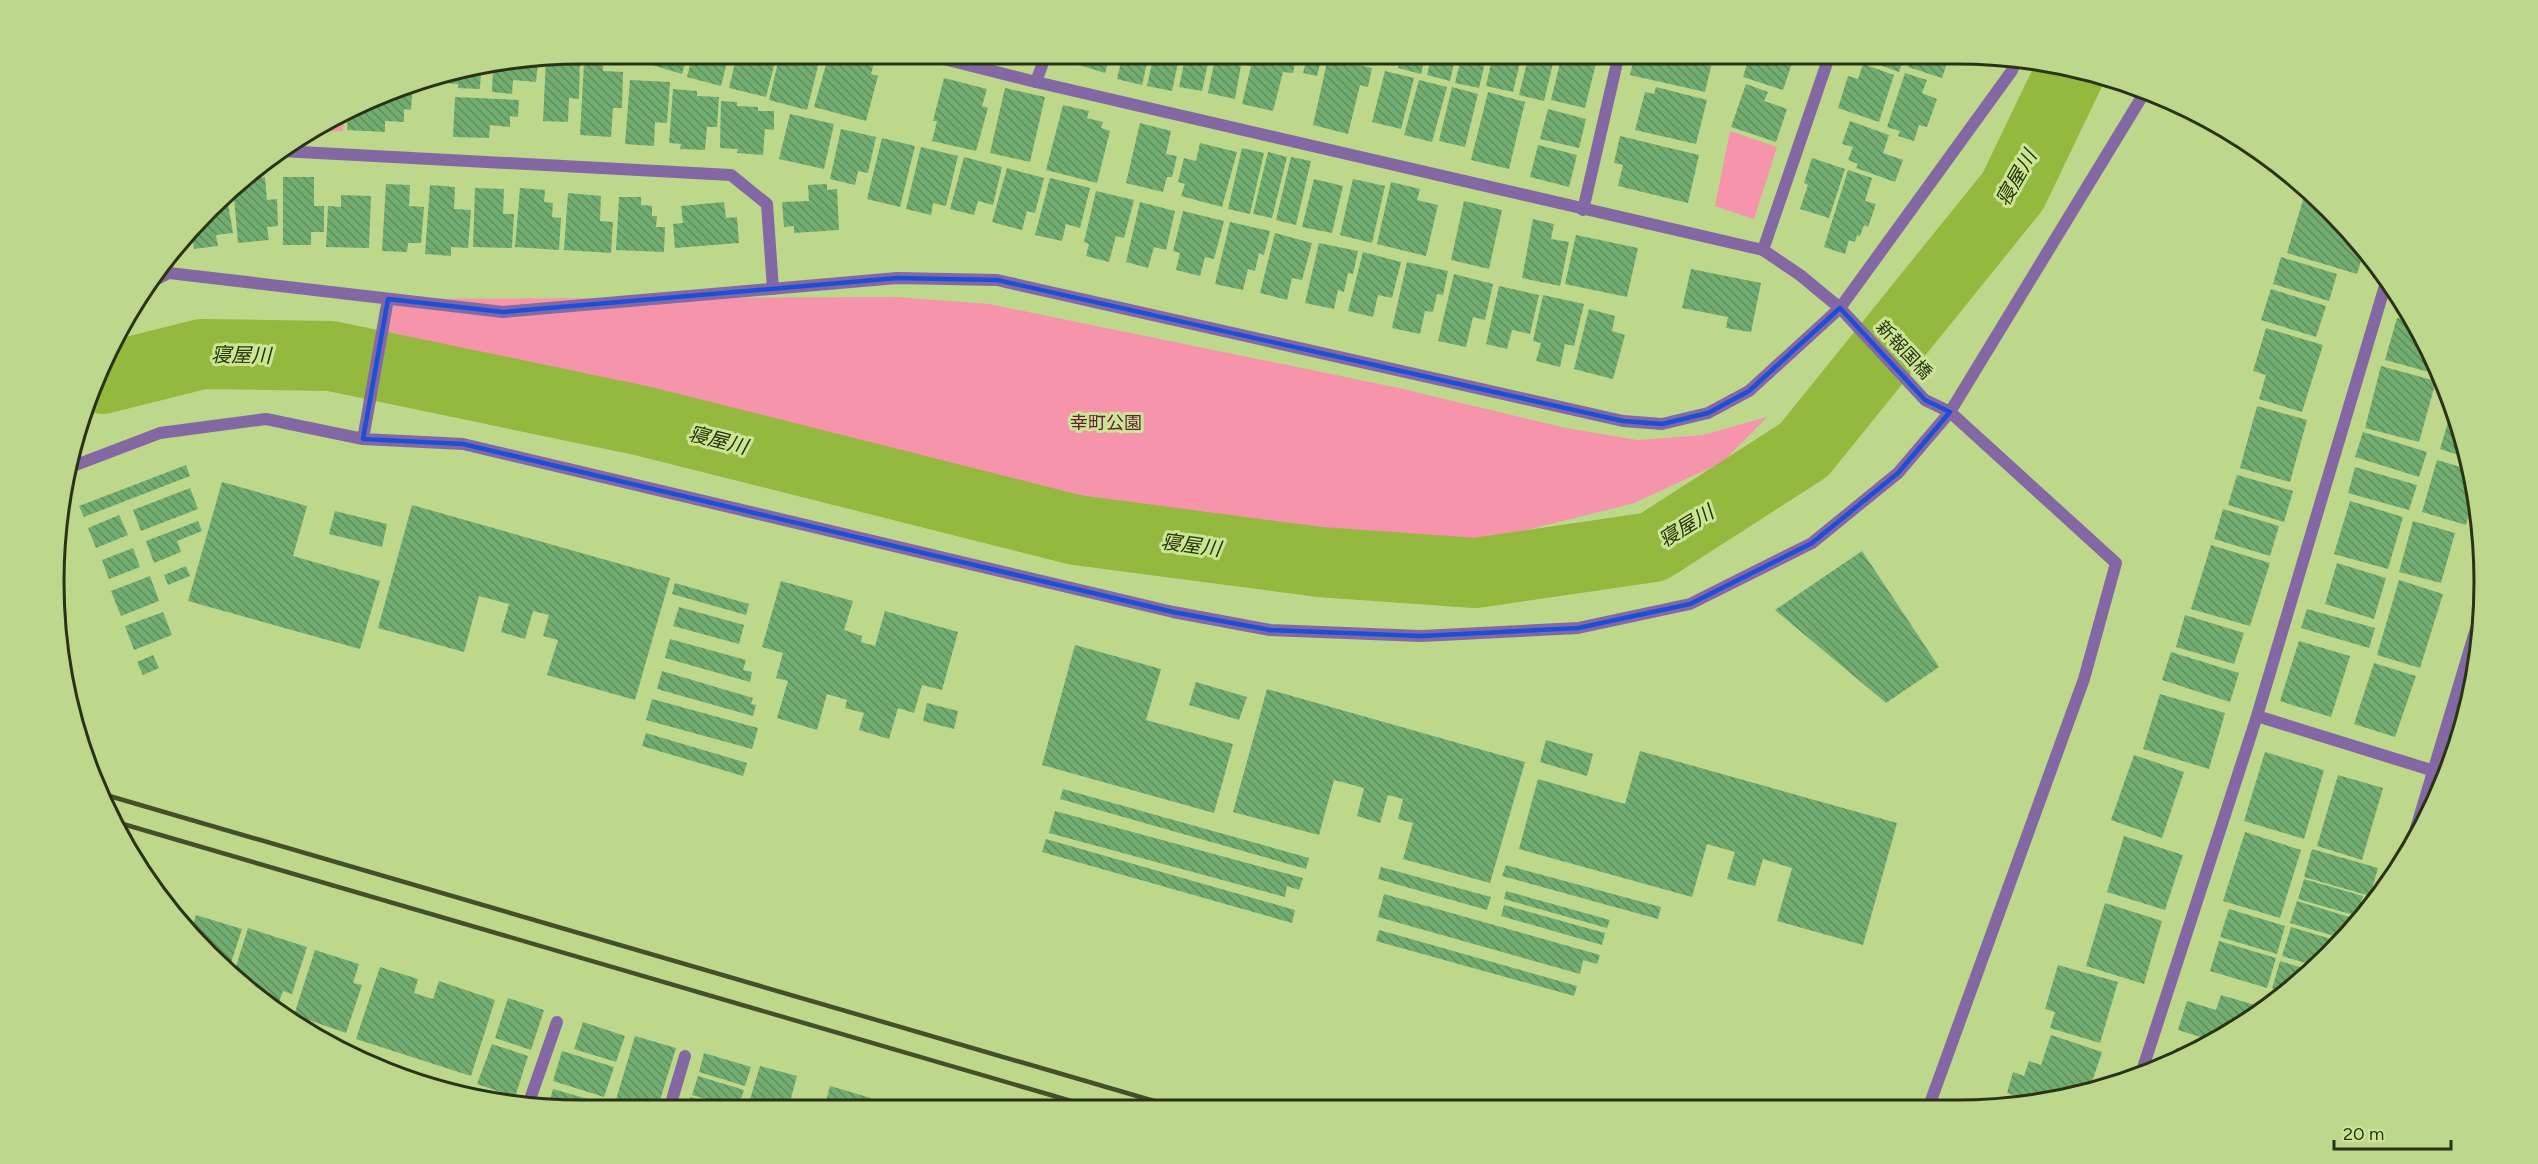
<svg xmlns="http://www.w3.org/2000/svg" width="2538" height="1164" viewBox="0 0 2538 1164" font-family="Figtree,'Noto Sans JP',sans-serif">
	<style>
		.park { fill: #f694ac }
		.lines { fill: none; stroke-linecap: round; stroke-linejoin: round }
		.river { stroke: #95b83f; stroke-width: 70 }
		.building { fill: url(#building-back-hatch) }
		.service { stroke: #8368a4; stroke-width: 12 }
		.pedestrian { stroke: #8368a4; stroke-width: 12 }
		.minor { stroke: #8368a4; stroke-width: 12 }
		.rail { stroke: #435028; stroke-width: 4.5 }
		.marked { fill: none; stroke: #1d4ed8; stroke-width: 4.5; stroke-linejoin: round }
		.labels { text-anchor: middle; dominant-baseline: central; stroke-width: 6; stroke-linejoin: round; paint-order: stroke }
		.street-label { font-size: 18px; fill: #2a3414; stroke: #cae596 }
		.park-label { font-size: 18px; fill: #671c35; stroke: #cae596 }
		.water-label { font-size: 20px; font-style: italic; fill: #263402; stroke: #cae596 }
		.rim { fill: none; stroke: #2a3414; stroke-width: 3 }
	</style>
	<defs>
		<pattern id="building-back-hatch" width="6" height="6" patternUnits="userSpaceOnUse" patternTransform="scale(1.5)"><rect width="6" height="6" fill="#72ae72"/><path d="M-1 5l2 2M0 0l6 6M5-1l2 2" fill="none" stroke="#5e8e5c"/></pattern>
	</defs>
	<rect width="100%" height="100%" fill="#bdd88a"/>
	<path class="park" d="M345,112L343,131L307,132Z
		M1730,131L1777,147L1754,219L1715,206Z
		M896,297L989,304L1399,388L1566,428L1637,440L1703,435L1767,417L1723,462L1634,503L1480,542L1090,516L382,331L388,299Z"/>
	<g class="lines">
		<path class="river" d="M102,379L202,354L331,356L643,421L1076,530L1320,562L1475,573L1653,547L1804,450L2013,191L2072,68"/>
	</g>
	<path class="building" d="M648,54H688L682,74L645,63Z
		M693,54H729L721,86L687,77Z
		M737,54H777L766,97L729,88Z
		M780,54H821L807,110L769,100Z
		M829,54H856L875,59L871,74L878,76L866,121L814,107Z
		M1065,54H1111L1105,73L1063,60Z
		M1123,54H1149L1142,85L1117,79Z
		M1154,54H1180L1172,91L1147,86Z
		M1186,54H1210L1202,91L1179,87Z
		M1216,54H1243L1235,99L1208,93Z
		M1248,54H1297L1293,73L1283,72L1273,111L1242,104L1251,66L1245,65Z
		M1308,54L1322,56L1317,76L1303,73Z
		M1368,54H1396L1394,66L1367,59Z
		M1402,54H1426L1421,74L1398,68Z
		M1432,54H1456L1450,81L1427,75Z
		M1462,54H1487L1479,88L1455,83Z
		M1493,54H1522L1513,92L1486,86Z
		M1529,54L1555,55L1544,101L1519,95Z
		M1562,54H1578L1597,59L1585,108L1551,100Z
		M1635,54H1714L1705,92L1630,75Z
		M1750,54H1795L1783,90L1743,77Z
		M1849,54H1905L1899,72Z
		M1913,54H1956L1963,55L1960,64L1948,60L1942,78L1908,67Z
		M565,57H580L579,99L569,98L568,122L543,121L546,60Z
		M1328,58L1372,68L1368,87L1360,85L1348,134L1313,125Z
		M538,61L536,82L513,80L512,94L492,92L493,69Z
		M584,63L603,64V71L623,72L622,108H613L611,137L580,135Z
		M1863,64L1894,75L1879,122L1838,108L1848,76L1858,79Z
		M481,71L480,89L458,88V84L440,83V77Z
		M1385,71L1414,78L1401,129L1372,122Z
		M1905,73L1927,80L1922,93L1937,99L1927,127L1919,125L1914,141L1898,136L1900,131L1887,127Z
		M944,78L987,89L982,106L988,108L976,151L932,141L937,121H933Z
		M423,80L422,91L395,90L412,82Z
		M630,80L670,82L667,123L655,122L654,146L625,144Z
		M1419,80L1447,87L1432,142L1404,135Z
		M1746,84L1768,92L1764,101L1787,109L1776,142L1731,127Z
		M1452,87L1478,94L1465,147L1439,141Z
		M1656,87L1707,100L1696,144L1635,130L1645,92L1654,94Z
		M1005,88L1045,97L1030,162L990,153Z
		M673,89L697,91V96L719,97L717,127H707L705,150L680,149L681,144L669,143Z
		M1488,92L1525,102L1509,169L1471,160Z
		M388,93L412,95L411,110L404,109V122L385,121V132L347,130L348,111Z
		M455,97L519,100L518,117L510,116V127L490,125L489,138L453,137Z
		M721,101L737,102V106L758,107V111H774V130L765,129L763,155L737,153L738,149L720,148Z
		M1063,105L1089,111L1087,118L1103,122L1101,128L1110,131L1097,183L1046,170Z
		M1548,109L1586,119L1579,148L1540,139Z
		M790,114L834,124L824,169L779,159Z
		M1850,121L1889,135L1883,153L1903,160L1895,182L1856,168L1858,164L1848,160L1853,147L1842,144Z
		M1140,123L1171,131L1166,154L1177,156L1172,177H1167L1163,192L1126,183Z
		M841,129L876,137L868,173L858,171L855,185L830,179Z
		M1620,136L1699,155L1688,203L1618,186L1623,165L1614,163Z
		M882,138L915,146L900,207L867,199Z
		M1200,143L1237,152L1222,207L1181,196L1185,184L1178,182L1184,158L1196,161Z
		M1538,145L1577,155L1569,187L1530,177Z
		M921,147L958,156L946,206L933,203L931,215L906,209Z
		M1242,148L1264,153L1250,214L1228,209Z
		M1268,152L1287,157L1272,218L1253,214Z
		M964,157L1002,167L993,205L978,201L974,215L950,209Z
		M1291,157L1311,161L1296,225L1276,220Z
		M1812,158L1845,169L1829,218L1800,209L1808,185L1804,183Z
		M1007,168L1044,178L1035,213L1027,211L1022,230L992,222Z
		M1848,170L1872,178L1865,201L1876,204L1868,227L1864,225L1860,236L1857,235L1855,242L1849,240L1845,254L1824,247Z
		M265,177L267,200L277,199L278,226L267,227L269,240L238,243L233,186L243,179Z
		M283,177H314V206H324V232H311V245H283Z
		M1050,178L1090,188L1080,228L1066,224L1062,241L1035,235Z
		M1314,179L1343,186L1332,233L1302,227Z
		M1353,179L1385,186L1372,243L1340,235Z
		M1391,182L1420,189L1417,200L1438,205L1426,256L1377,244Z
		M386,184L410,185L409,206L424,207L421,243H408L407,252L382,251Z
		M827,184V190L837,189L839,230L794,233V226L784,227L782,202L809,201L808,185Z
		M430,185L455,187L454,209L471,210L468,248L451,247V256L425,254Z
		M475,188L504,189L503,214H514L512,248L473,247Z
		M520,188L545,190L544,202L553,203L552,217L561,218L559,250L515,247Z
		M2306,190L2329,208L2364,251L2357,274L2287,253Z
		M1096,191L1134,200L1124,238L1116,236L1109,262L1086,256L1089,244L1084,242Z
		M568,193L601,196L600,221L613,222L611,253L564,250Z
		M341,195L371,196L369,248L326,247L328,206L341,207Z
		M619,197H641V205L652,206V216H657L656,227H665L664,252L616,250Z
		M1464,201L1502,210L1489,269L1451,260Z
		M724,202L726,218L737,217L739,243L675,248L673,224L683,223L681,206Z
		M1140,202L1175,211L1166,250L1154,247L1148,268L1126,262Z
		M228,204L233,233L216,235L218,246L194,249L192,236L217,205Z
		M1183,211L1224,221L1214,259L1205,257L1200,276L1176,270L1180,253L1173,251Z
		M1533,219L1554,224L1551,239L1569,242L1560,286L1522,278Z
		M1230,222L1270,231L1264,255L1259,253L1255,271L1248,269L1243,290L1215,284Z
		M1275,233L1312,243L1302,280L1292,278L1287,300L1260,293Z
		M1576,235L1638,248L1627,297L1565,284Z
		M1319,243L1358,251L1353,274L1348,273L1344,292L1338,290L1334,309L1305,303Z
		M1363,252L1401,262L1392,298L1378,295L1373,317L1348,311Z
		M2281,257L2337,274L2329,301L2273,284Z
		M1407,262L1448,271L1443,295L1437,294L1433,312L1425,311L1420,334L1392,328Z
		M1691,269L1761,283L1751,332L1726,328L1728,317L1682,308Z
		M1454,274L1493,284L1485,320L1473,317L1466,347L1438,341Z
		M1499,286L1539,295L1530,334L1512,330L1507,349L1486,344Z
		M2271,289L2326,306L2316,337L2261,320Z
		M1543,295L1584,304L1574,346L1565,344L1560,367L1536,361L1541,343L1533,341Z
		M1589,309L1615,316L1612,331L1625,335L1613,379L1574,369Z
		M2397,318L2413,322L2440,375L2385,360Z
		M2266,328L2323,345L2302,412L2259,399L2266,375L2253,371Z
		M2381,366L2436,381L2419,442L2365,428Z
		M2257,406L2307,420L2290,482L2240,468Z
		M2452,408L2461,438L2468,458L2440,449Z
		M2363,432L2427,452L2419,477L2355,457Z
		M2437,460L2471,470L2475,493L2466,525L2422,512Z
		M186,465L190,476L84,517L79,506Z
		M2355,467L2417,485L2409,510L2348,493Z
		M2237,475L2293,491L2284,522L2228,505Z
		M222,482L307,506L293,556L380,581L360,649L188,601Z
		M190,488L198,509L141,531L133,510Z
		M2350,501L2403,517L2388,569L2334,554Z
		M412,505L670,578L635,700L547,675L558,640L543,636L549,615L533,611L525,639L501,632L509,604L479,596L464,652L378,628Z
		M2223,509L2279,526L2270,556L2214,539Z
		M335,511L387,524L382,547L329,534Z
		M119,515L128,535L96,548L88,528Z
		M198,521L202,531L177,541L181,552L154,563L146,541Z
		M2413,521L2455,533L2441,583L2399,572Z
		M2211,545L2270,563L2250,626L2191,609Z
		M133,548L140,567L109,579L102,560Z
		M1862,551L1939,667L1886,703L1775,610Z
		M2337,563L2386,578L2374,619L2325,604Z
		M186,566L190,576L168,585L164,575Z
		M150,576L159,601L121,616L111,591Z
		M2399,580L2443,594L2420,668L2377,655Z
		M781,581L853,601L844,630L862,636L861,642L875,646L885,611L958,632L942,690L922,685L914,713L898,708L889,739L859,730L864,713L845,708L847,700L827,694L817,730L777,718L788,681L776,678L783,653L762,647Z
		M675,583L749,604L746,615L672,594Z
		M679,607L744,625L739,644L673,626Z
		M2307,609L2375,628L2369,648L2301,628Z
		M163,612L172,635L134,650L125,626Z
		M2185,615L2244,633L2234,664L2176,647Z
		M670,639L746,660L743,670L752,672L750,682L665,658Z
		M2299,641L2350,656L2331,717L2280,701Z
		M1075,645L1161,669L1146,720L1233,744L1214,813L1042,765Z
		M2171,652L2239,673L2230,702L2162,680Z
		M153,655L159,668L143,675L137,662Z
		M2374,663L2416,676L2395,737L2354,724Z
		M662,671L753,698L751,704L756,705L753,716L657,689Z
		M1196,682L1247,697L1239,720L1189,705Z
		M1267,689L1525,762L1490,883L1403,859L1413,823L1398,819L1403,799L1388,795L1380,823L1357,816L1364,788L1334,780L1319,835L1233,812Z
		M2160,694L2225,713L2209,769L2143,749Z
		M652,699L758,728L752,749L646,720Z
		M927,703L958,711L954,729L923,721Z
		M646,733L747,763L743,776L642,746Z
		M1546,740L1593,754L1587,776L1540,762Z
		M1640,751L1897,823L1863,945L1777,921L1792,868L1763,859L1755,886L1727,879L1735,852L1707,844L1692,897L1519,849L1538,779L1625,804Z
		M2265,752L2324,770L2304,839L2244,821Z
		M2134,755L2184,772L2162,838L2111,820Z
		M2338,775L2383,788L2362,860L2317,846Z
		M1063,789L1309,858L1306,869L1060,799Z
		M1055,811L1303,878L1299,890L1287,886L1285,897L1049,833Z
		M2245,832L2301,850L2280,918L2223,901Z
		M2124,836L2183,855L2165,910L2107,892Z
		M1046,839L1295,910L1292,923L1042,852Z
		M2312,849L2378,868L2370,896L2304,877Z
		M1506,865L1661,907L1658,919L1502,876Z
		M1381,867L1491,897L1487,910L1378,879Z
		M2304,879L2363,896L2357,916L2298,899Z
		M1506,891L1610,920L1607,928L1504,899Z
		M1384,894L1600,955L1597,964L1583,960L1580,974L1378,917Z
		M2297,901L2359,920L2341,938L2290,923Z
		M2105,903L2162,921L2144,984L2086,966Z
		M1504,905L1605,933L1602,945L1501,916Z
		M2229,909L2285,926L2277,954L2220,937Z
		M196,915L242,929L228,972L192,928Z
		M2291,927L2338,941L2313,965L2282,956Z
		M248,928L307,947L292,994L283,991L279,1002L263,997L241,984L243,979L233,976Z
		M1379,930L1577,986L1574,996L1376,941Z
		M2219,941L2276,958L2267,988L2210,971Z
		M315,950L359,964L353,983L362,985L346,1033L294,1015Z
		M2280,961L2309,970L2286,993L2272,989Z
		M2058,965L2118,982L2100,1043L2050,1028L2055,1012L2045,1009Z
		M380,967L418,979L414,993L433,999L439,981L495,1000L471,1076L356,1039Z
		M2221,995L2255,1005L2252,1016L2210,1040L2178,1030L2187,1001L2216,1010Z
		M508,998L544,1010L531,1050L495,1038Z
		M583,1022L625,1036L616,1062L574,1049Z
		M2051,1035L2102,1052L2090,1088L2037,1102L2007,1093L2013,1072L2024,1076L2029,1061L2041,1065Z
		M635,1036L676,1048L657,1110H640L615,1103Z
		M492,1044L528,1056L515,1097L477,1084Z
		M2176,1048L2189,1052L2173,1061Z
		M562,1051L614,1067L604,1097L553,1081Z
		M704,1053L751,1067L745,1086L699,1072Z
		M760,1066L797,1076L788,1109H747Z
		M698,1076L744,1090L738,1108L692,1095Z
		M830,1086L871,1098L868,1109H824Z
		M553,1089L598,1102L596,1110L548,1107Z
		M690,1097L731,1109V1110H687Z
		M876,1099L911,1108V1109H873Z"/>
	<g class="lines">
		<path class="service" d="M1036,82L1046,54
			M281,151L731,175L767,204L773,289
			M1583,210L1619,54
			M1763,250L1830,54
			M376,1067L415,1080
			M528,1105L557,1022
			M669,1110L685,1056"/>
		<path class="pedestrian" d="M1929,1106L2084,679L2116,563L1950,412"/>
		<path class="minor" d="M924,54L1036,82L1763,250L1800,275L1840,308L1925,400L1950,412
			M157,279L169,273L503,312L897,278L997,280L1623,421L1662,424L1708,413L1749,391L1840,308L2011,72L2017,60
			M363,439L388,299
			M68,468L160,433L266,419L363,439L463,444L1173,612L1270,630L1421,636L1578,628L1690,604L1812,543L1898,473L1950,412L2146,90
			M2257,716L2387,279
			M2414,835L2481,612
			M2141,1074L2257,716L2447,775"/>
		<path class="rail" d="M106,795L1178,1108
			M116,822L1095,1108"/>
	</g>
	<path class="marked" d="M897,278L997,280L1623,421L1662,424L1708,413L1749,391L1840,308L1925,400L1950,412L1898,473L1812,543L1690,604L1578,628L1421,636L1270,630L1173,612L463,444L363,439L388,299L503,312Z"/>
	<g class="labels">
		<g class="street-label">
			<text transform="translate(1904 350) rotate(47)">新報国橋</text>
		</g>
		<g class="park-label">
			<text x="1106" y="423">幸町公園</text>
		</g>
		<g class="water-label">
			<text transform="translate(2016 178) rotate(-60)">寝屋川</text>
			<text transform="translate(241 355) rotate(1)">寝屋川</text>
			<text transform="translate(718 440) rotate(14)">寝屋川</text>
			<text transform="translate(1686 526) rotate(-32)">寝屋川</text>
			<text transform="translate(1191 545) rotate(8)">寝屋川</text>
		</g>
	</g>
	<path d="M0 0H2538V1164H0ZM582 64H1956A518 518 0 0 1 2474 582V582A518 518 0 0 1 1956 1100H582A518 518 0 0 1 64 582V582A518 518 0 0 1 582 64Z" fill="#bdd78c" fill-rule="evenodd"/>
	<path class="rim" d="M582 64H1956A518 518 0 0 1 2474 582V582A518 518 0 0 1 1956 1100H582A518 518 0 0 1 64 582V582A518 518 0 0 1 582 64Z"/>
	<path d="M2334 1140v9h117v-9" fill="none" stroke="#2a3414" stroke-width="3"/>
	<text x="2343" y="1140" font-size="18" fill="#2a3414" stroke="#cae596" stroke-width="4.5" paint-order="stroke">20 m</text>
</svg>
